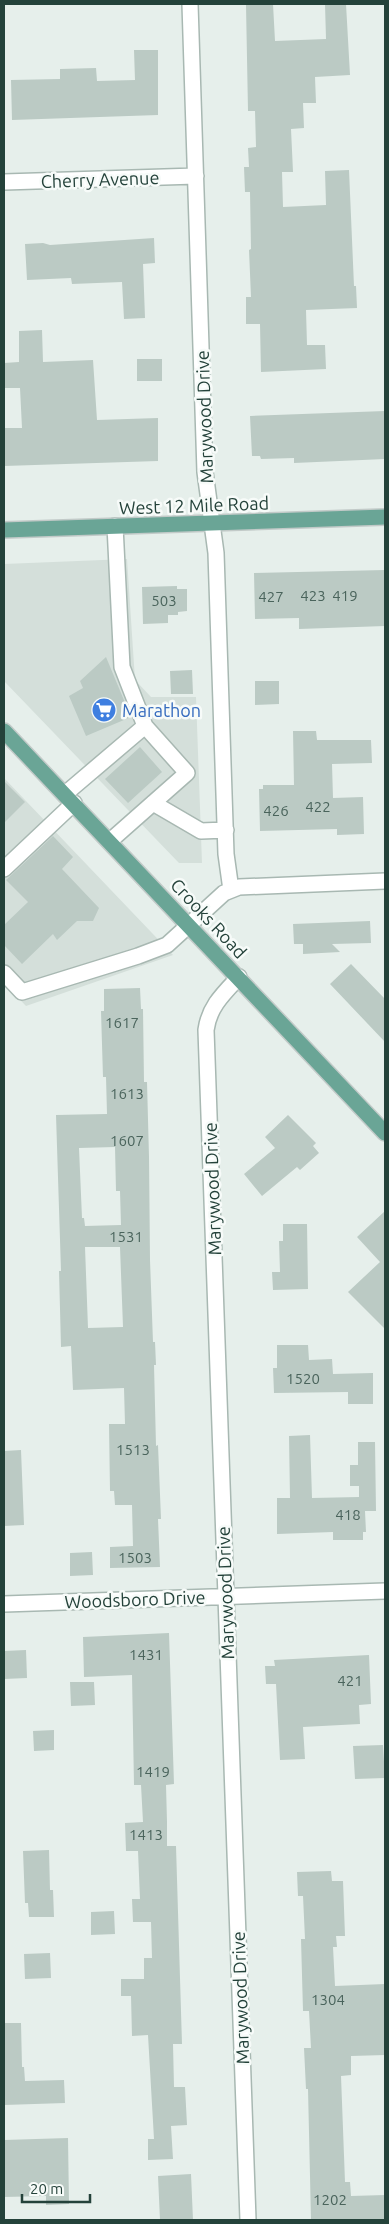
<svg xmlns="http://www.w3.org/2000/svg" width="389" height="2224" viewBox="0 0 389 2224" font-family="Ubuntu,sans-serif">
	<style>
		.built { fill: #d4dfda }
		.building { fill: #bbcac4; fill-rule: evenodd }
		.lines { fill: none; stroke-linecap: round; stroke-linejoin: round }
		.minor-casing { stroke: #a8b8b2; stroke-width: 18 }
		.major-casing { stroke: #c2cac8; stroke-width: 18 }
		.minor { stroke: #fff; stroke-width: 15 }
		.major { stroke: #6aa596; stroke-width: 15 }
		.labels { text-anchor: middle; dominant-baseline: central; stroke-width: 5; stroke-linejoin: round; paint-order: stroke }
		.number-label { font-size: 15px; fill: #4a645c }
		.street-label { font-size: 18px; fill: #24423a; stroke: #f7fbf9 }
		.shop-label { font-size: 18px; fill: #366cbe; stroke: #f7fbf9; text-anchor: start }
	</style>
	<rect width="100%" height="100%" fill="#e6efeb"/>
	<path class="built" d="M127,559L135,680L151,697H196L202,863H179L4,681V564Z
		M4,778L173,955L26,1006L4,983Z"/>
	<path class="building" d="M273,4L275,41L326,39L325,4H346L350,75L315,77L316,103H303L304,128L291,129L293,172H282L283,207L326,205L325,171L349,170L354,286H356L357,308L306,310L307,345H325L326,369L261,372L260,324H246V297H251L249,250L251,249L250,192H245L244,167H249L248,148L256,147L255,111H248L246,5Z
		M134,50H158V115L12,120L11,80L60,79V69L96,68L97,81L135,80Z
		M154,238L155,263L143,264L145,318L124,319L122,282L72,284L71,278L27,280L25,244L43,243L50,245Z
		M42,330L43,362L93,360L97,420L158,418V461L4,466V428H22L20,388H4V363L19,362V331Z
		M137,359H162V381H137Z
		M385,411V459L294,463V458L261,459L260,456H252L250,416Z
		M385,570V626L299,629V618L255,619L254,573Z
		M177,586V589H187V611L178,612V615H168V623L143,624L142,587Z
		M106,657L131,717L86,736L69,696L83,688L80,681Z
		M192,670L193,694H171L170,671Z
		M255,681H279V704L255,705Z
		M293,731H316L317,740H371L372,763L332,764L333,798L363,797L364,834L337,835V829L260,831L259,789H263V785H294Z
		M140,747L162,772L128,803L105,779Z
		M4,781L25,802L4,823Z
		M53,836L73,857L62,869L99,908L93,921H77L57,940L53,934L22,964L4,945V925L28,902L6,880Z
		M370,921L371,943L332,944L340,952L303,954V944H294L293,924Z
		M351,964L385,999V1042L330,984Z
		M140,988L141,1009H143L144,1082H147L149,1157L150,1260L153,1342H155L156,1365H154L156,1446L158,1445L161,1519H158L160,1567L110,1568V1547L133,1546L132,1505H115L114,1491H110L109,1424H125L124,1388L73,1390L71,1346L61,1347L59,1271H61L56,1115L107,1114L106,1077H103L101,1011H104V989ZM115,1147L116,1191H120L121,1225L85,1226L84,1218H82L79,1148ZM85,1247H120L123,1327L88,1328Z
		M288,1115L316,1143L313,1146L319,1153L300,1170L297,1167L262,1196L244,1174L275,1148L265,1137Z
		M385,1211V1329L348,1292L380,1262L357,1237Z
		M283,1224H307L308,1289L273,1290L272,1272H280L279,1241H283Z
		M277,1345H308L309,1360L332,1359L333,1374L373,1373V1404H348V1392L274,1393L273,1368H277Z
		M310,1435L312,1498L359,1497V1486H350V1465H358V1442H375L376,1511H365L366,1532H363V1540H333V1532L277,1534V1498H290L289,1436Z
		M21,1450L24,1525L4,1526V1451Z
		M92,1552L93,1575L70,1576V1553Z
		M169,1633L174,1784L166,1785L167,1822V1846H176L182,2044H173L174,2087H185L187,2125L171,2126L173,2159L148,2160V2139H154L148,2035L132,2036L131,1996H121V1979H144V1958H152L151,1922H133L132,1899H140L138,1851H126L125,1823L143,1822L141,1785H134L132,1675L84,1677L83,1637Z
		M26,1650L27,1678L4,1679V1651Z
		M369,1655L371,1704L359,1705L360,1724L303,1727L305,1759L280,1760L276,1684H266L265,1666H275L274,1660Z
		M70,1682H94L95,1705L71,1706Z
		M54,1730V1750L34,1751L33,1731Z
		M383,1745L385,1778L355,1779L353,1746Z
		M49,1850L50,1890H53L54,1917H29L28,1903H25L23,1851Z
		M331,1871L332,1881H343L345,1936H336L337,1947H333L335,1986L385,1984V2055L351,2056V2075L341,2076L345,2182H350L351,2196L385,2195V2220H311L308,2089H306L304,2048H311L309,2011H303L301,1939H305L303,1896H298L297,1872Z
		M114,1911L115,1934L91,1935V1912Z
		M50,1953L51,1978L25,1979L24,1954Z
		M4,2023H21L22,2067H24L25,2081L64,2080L65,2103L4,2105Z
		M68,2138L69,2204L46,2205V2196L4,2197V2140Z
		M191,2174L193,2220H160L158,2176Z"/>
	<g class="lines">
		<defs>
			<path id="minor" d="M190,4L205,472L216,553L226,854L231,890
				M4,182L196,176
				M65,794L145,726L122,667L115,526
				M153,803L201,831L226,830
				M110,841L187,773L145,726
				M4,869L74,803
				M4,973L22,992L138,956L167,945L224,893L239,887L385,881
				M239,977C223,994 209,1007 206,1030L248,2220
				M4,1604L385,1591"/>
			<path id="major" d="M4,530L385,517
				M4,731L385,1133"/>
		</defs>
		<use href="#minor" class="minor-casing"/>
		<use href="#major" class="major-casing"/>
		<use href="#minor" class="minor"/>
		<use href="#major" class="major"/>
	</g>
	<defs>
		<symbol id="supermarket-disc" viewBox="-11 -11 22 22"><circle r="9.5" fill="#3f7fe0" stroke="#f7fbf9"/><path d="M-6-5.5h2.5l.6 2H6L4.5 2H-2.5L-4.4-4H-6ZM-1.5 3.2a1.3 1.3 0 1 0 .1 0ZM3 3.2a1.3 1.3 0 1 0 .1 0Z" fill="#fff"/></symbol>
	</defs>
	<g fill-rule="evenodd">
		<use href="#supermarket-disc" x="90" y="696" width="28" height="28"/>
	</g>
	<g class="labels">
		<g class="number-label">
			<text x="313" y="595">423</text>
			<text x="345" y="595">419</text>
			<text x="271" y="596">427</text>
			<text x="164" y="600">503</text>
			<text x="318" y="806">422</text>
			<text x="276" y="810">426</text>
			<text x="122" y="1022">1617</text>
			<text x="127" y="1093">1613</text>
			<text x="127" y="1140">1607</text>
			<text x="126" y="1236">1531</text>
			<text x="303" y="1378">1520</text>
			<text x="133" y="1449">1513</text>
			<text x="348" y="1514">418</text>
			<text x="135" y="1557">1503</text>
			<text x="146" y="1654">1431</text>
			<text x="350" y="1680">421</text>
			<text x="153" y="1771">1419</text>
			<text x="146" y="1834">1413</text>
			<text x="328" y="1999">1304</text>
			<text x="330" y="2199">1202</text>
		</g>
		<g class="street-label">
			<text transform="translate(100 179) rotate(-2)">Cherry Avenue</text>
			<text transform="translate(204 417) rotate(-92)">Marywood Drive</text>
			<text transform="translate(194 505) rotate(-2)">West 12 Mile Road</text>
			<text transform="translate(209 918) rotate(47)">Crooks Road</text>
			<text transform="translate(212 1189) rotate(-92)">Marywood Drive</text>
			<text transform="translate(225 1593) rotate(-92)">Marywood Drive</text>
			<text transform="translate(135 1599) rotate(-2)">Woodsboro Drive</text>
			<text transform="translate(240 1998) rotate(-92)">Marywood Drive</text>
		</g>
		<g class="shop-label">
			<text x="122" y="710">Marathon</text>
		</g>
	</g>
	<rect width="389" height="2224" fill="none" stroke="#24423a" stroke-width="10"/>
	<path d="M22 2194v8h68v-8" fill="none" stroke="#24423a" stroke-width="2.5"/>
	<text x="30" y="2194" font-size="15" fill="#24423a" stroke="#f7fbf9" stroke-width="4" paint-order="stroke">20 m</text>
</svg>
